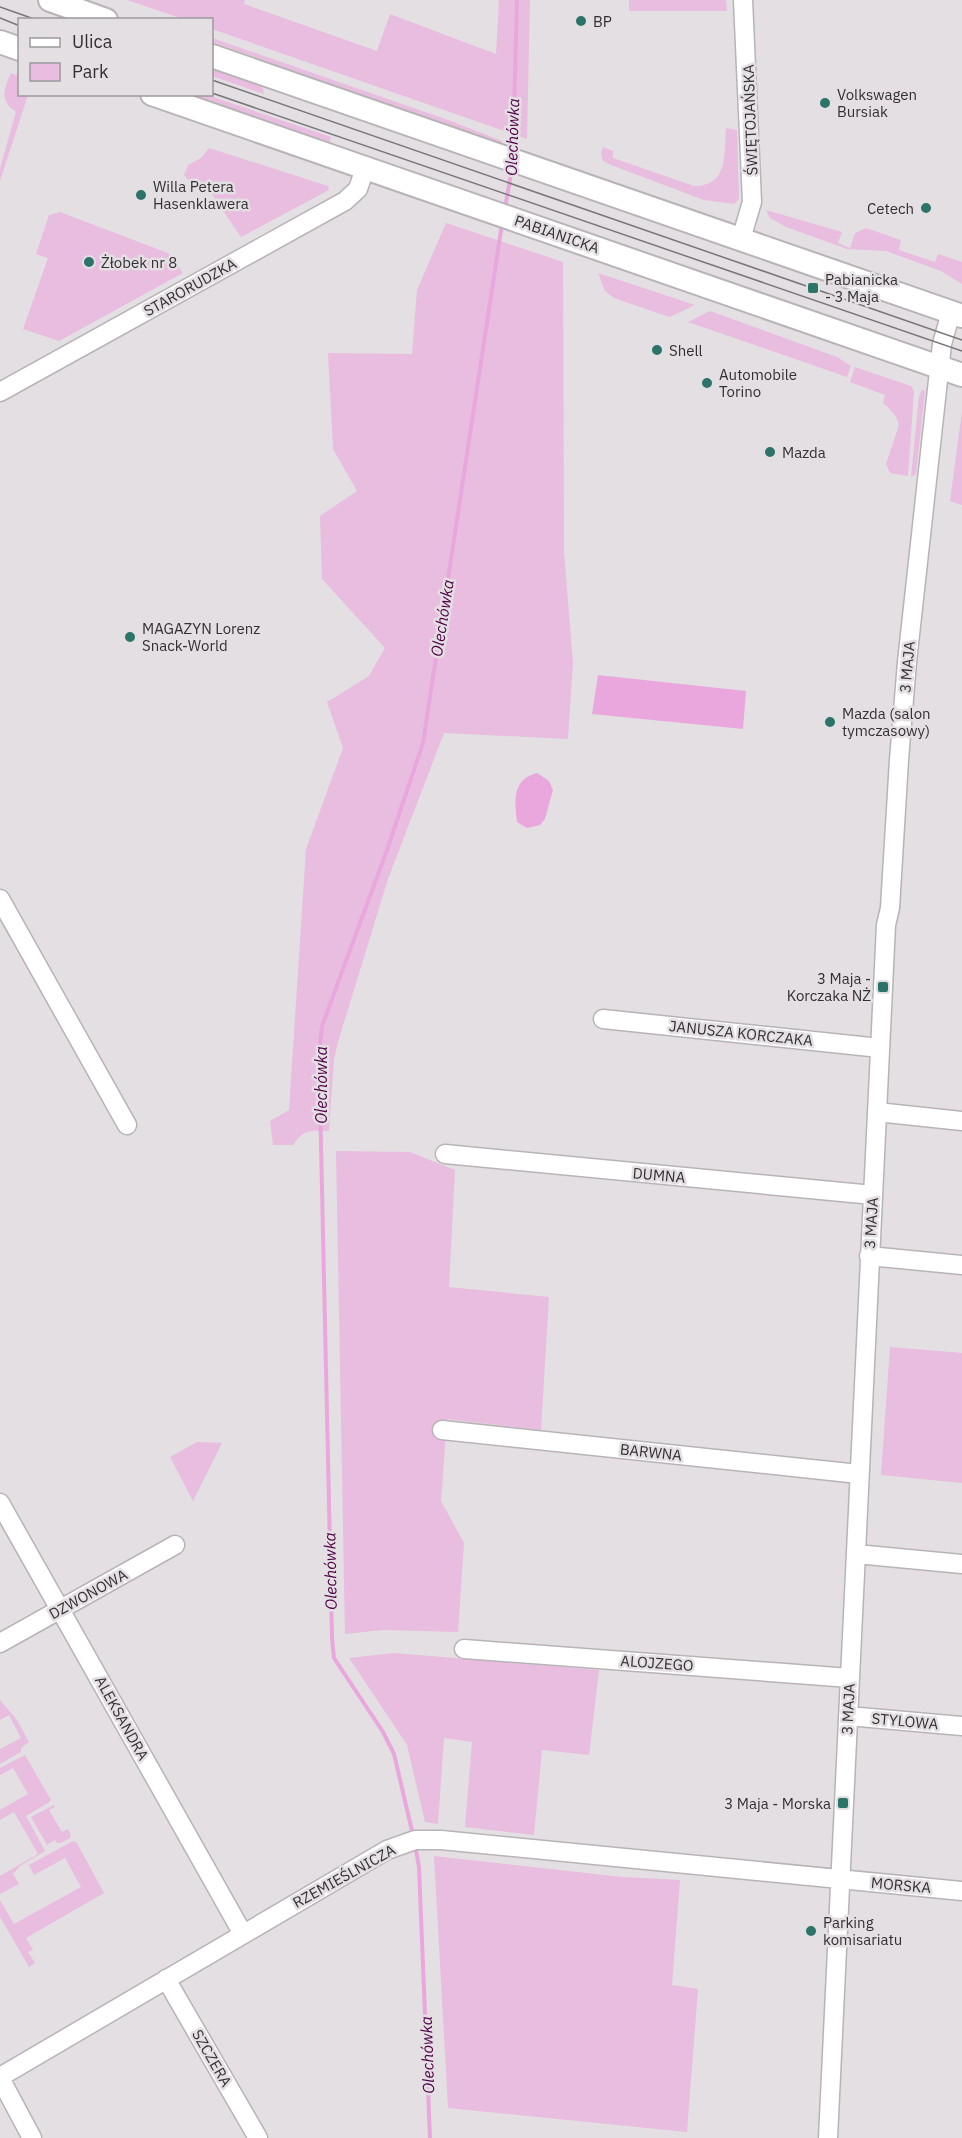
<svg xmlns="http://www.w3.org/2000/svg" width="962" height="2138" viewBox="0 0 962 2138" font-family="'IBM Plex Sans',sans-serif">
	<style>
		.green { fill: #e8bddf }
		.water { fill: #eaa7dd }
		.lines { fill: none; stroke-linecap: round; stroke-linejoin: round }
		.stream { stroke: #eaa7dd; stroke-width: 4 }
		.minor-casing { stroke: #b8b3b7; stroke-width: 21 }
		.major-casing { stroke: #b8b3b7; stroke-width: 26 }
		.minor { stroke: #fff; stroke-width: 18 }
		.major { stroke: #fff; stroke-width: 22 }
		.tram { stroke: #797679; stroke-width: 1.5 }
		.poi-dot { fill: #2c736a; stroke: #e4dfe3; stroke-width: 2 }
		.labels { text-anchor: middle; dominant-baseline: central; stroke-width: 5; stroke-linejoin: round; paint-order: stroke }
		.poi-label { font-size: 15px; fill: #323032; stroke: #e4dfe3; text-anchor: start }
		.street-label { font-size: 15px; fill: #323032; stroke: #e4dfe3 }
		.water-label { font-size: 16px; font-style: italic; fill: #510048; stroke: #e4dfe3 }
	</style>
	<rect width="100%" height="100%" fill="#e4dfe3"/>
	<path class="green" d="M127,0H245L244,4L377,51L390,14L496,54L499,0H530L527,139L212,29V20L183,19Z
		M629,0H726L727,11H629Z
		M212,38L451,121L502,141V143L212,42Z
		M212,68L262,85L264,94L212,76Z
		M11,73L19,76L20,94L28,95L0,181V168L16,112C0,101 3,91 11,73Z
		M185,95H207L331,137L329,145Z
		M726,128L737,130L739,199L734,204L704,200L611,165L603,161L601,154L603,147L613,151V158L694,186C729,186 724,154 726,128Z
		M209,148L328,186L329,190L241,237L211,193L197,190L184,175L188,165L201,158Z
		M766,210L842,232L838,243L850,248L855,233L866,228L901,240L899,250L935,262L938,254L962,262V284L941,271L886,251L847,249L786,227L770,218Z
		M60,212L168,253L183,273L59,341L23,329L48,258L36,254L49,215Z
		M446,223L563,262L564,552L573,663L568,739L444,733L388,879L338,1042L334,1059L329,1131C311,1131 304,1128 293,1145H273L270,1121L289,1110L306,849L343,748L327,702L369,676L385,648L322,579L320,516L357,491L333,449L328,353L412,354L417,290Z
		M598,273L695,305L670,317L666,316L614,298L605,291Z
		M710,311L837,357L851,366L847,377L688,322Z
		M855,367L911,386L914,391L908,476L890,473L886,464L899,425C896,414 891,410 883,403L885,395L850,382Z
		M922,390L925,391L916,474L911,477L919,396Z
		M962,411V505L950,501Z
		M336,1151L410,1152L455,1170L449,1287L549,1297L541,1430L447,1419L441,1501L464,1543L458,1632L383,1630L345,1634Z
		M890,1347L962,1353V1483L881,1475Z
		M197,1442L222,1443L193,1501L170,1457Z
		M394,1653L599,1670L589,1755L542,1750L534,1835L465,1827L472,1742L444,1738L438,1824L425,1822L407,1745L349,1658Z
		M0,1700L17,1720L29,1742L21,1748V1752L0,1764V1749L21,1738L9,1715L0,1720Z
		M25,1755L51,1800L48,1803L26,1816L45,1851L20,1866L13,1874L19,1884L0,1894V1876L38,1854L14,1812L0,1820V1810L28,1794L13,1768L0,1775V1768Z
		M54,1805L55,1807L49,1810L62,1832L68,1829L71,1835L70,1838L61,1843H57L55,1840L47,1845L31,1817Z
		M73,1841L77,1843L104,1893L26,1938L33,1950L28,1952L35,1963L29,1967L0,1917V1900L14,1924L81,1887L65,1858L34,1875L29,1865Z
		M434,1856L622,1877L680,1880L672,1985L698,1989L687,2132L448,2108Z"/>
	<path class="water" d="M598,675L746,691L743,729L592,714Z
		M537,773L549,781L553,790L545,819L540,825L527,828L517,822C514,800 513,779 537,773Z"/>
	<g class="lines">
		<path class="stream" d="M513,151L517,0
			M505,208L512,168
			M413,1835L394,1754L383,1732L334,1658L332,1638L319,1054L322,1026L387,850L423,743L502,224
			M415,1845L419,1867L430,2138"/>
		<defs>
			<path id="minor" d="M741,239L752,202L743,0
				M0,392L345,201L358,189L365,168
				M0,899L127,1125
				M603,1019L880,1048
				M877,1112L962,1121
				M445,1154L873,1195
				M869,1256L962,1265
				M442,1430L859,1474
				M0,1503L243,1934
				M856,1554L962,1564
				M0,1643L175,1545
				M464,1649L850,1678
				M848,1716L962,1726
				M166,1979L258,2138
				M0,2077L387,1850L415,1840H441L962,1891
				M0,2078L32,2138
				M828,2138L886,925L890,908L899,760L907,662L942,344L951,312"/>
			<path id="major" d="M50,0L106,20
				M0,42L20,49
				M212,56L962,316
				M152,94L962,375"/>
		</defs>
		<use href="#minor" class="minor-casing"/>
		<use href="#major" class="major-casing"/>
		<use href="#minor" class="minor"/>
		<use href="#major" class="major"/>
		<path class="tram" d="M0,7L37,20
			M0,18L20,26
			M212,80L962,340
			M212,93L962,351"/>
	</g>
	<g class="poi-dot">
		<circle cx="581" cy="21" r="6"/>
		<circle cx="825" cy="103" r="6"/>
		<circle cx="141" cy="195" r="6"/>
		<circle cx="926" cy="208" r="6"/>
		<circle cx="89" cy="262" r="6"/>
		<rect x="807" y="282" width="12" height="12" rx="3"/>
		<circle cx="657" cy="350" r="6"/>
		<circle cx="707" cy="383" r="6"/>
		<circle cx="770" cy="452" r="6"/>
		<circle cx="130" cy="637" r="6"/>
		<circle cx="830" cy="722" r="6"/>
		<rect x="877" y="981" width="12" height="12" rx="3"/>
		<rect x="837" y="1797" width="12" height="12" rx="3"/>
		<circle cx="811" cy="1931" r="6"/>
	</g>
	<g class="labels">
		<g class="poi-label">
			<text x="593" y="21">BP</text>
			<text x="837" y="94">Volkswagen<tspan x="837" dy="17">Bursiak</tspan></text>
			<text x="153" y="186">Willa Petera<tspan x="153" dy="17">Hasenklawera</tspan></text>
			<text x="914" y="208" text-anchor="end">Cetech</text>
			<text x="101" y="262">Żłobek nr 8</text>
			<text x="825" y="279">Pabianicka<tspan x="825" dy="17">- 3 Maja</tspan></text>
			<text x="669" y="350">Shell</text>
			<text x="719" y="374">Automobile<tspan x="719" dy="17">Torino</tspan></text>
			<text x="782" y="452">Mazda</text>
			<text x="142" y="628">MAGAZYN Lorenz<tspan x="142" dy="17">Snack-World</tspan></text>
			<text x="842" y="713">Mazda (salon<tspan x="842" dy="17">tymczasowy)</tspan></text>
			<text x="871" y="978" text-anchor="end">3 Maja -<tspan x="871" dy="17">Korczaka NŻ</tspan></text>
			<text x="831" y="1803" text-anchor="end">3 Maja - Morska</text>
			<text x="823" y="1922">Parking<tspan x="823" dy="17">komisariatu</tspan></text>
		</g>
		<g class="street-label">
			<text transform="translate(750 120) rotate(-92)">ŚWIĘTOJAŃSKA</text>
			<text transform="translate(557 234) rotate(19)">PABIANICKA</text>
			<text transform="translate(190 287) rotate(-29)">STARORUDZKA</text>
			<text transform="translate(907 667) rotate(-85)">3 MAJA</text>
			<text transform="translate(741 1033) rotate(6)">JANUSZA KORCZAKA</text>
			<text transform="translate(659 1175) rotate(5)">DUMNA</text>
			<text transform="translate(871 1223) rotate(-86)">3 MAJA</text>
			<text transform="translate(651 1452) rotate(6)">BARWNA</text>
			<text transform="translate(88 1594) rotate(-29)">DZWONOWA</text>
			<text transform="translate(657 1663) rotate(4)">ALOJZEGO</text>
			<text transform="translate(848 1709) rotate(-87)">3 MAJA</text>
			<text transform="translate(122 1718) rotate(61)">ALEKSANDRA</text>
			<text transform="translate(905 1721) rotate(5)">STYLOWA</text>
			<text transform="translate(344 1876) rotate(-29)">RZEMIEŚLNICZA</text>
			<text transform="translate(901 1885) rotate(5)">MORSKA</text>
			<text transform="translate(212 2058) rotate(60)">SZCZERA</text>
		</g>
		<g class="water-label">
			<text transform="translate(512 137) rotate(-88)">Olechówka</text>
			<text transform="translate(442 618) rotate(-81)">Olechówka</text>
			<text transform="translate(321 1085) rotate(-90)">Olechówka</text>
			<text transform="translate(330 1571) rotate(-91)">Olechówka</text>
			<text transform="translate(427 2055) rotate(-92)">Olechówka</text>
		</g>
	</g>
	<rect x="18" y="18" width="195" height="78" fill="#e4dfe3" stroke="#9d999c" stroke-width="1.5"/>
	<rect x="30" y="38" width="30" height="9" fill="#ffffff" stroke="#9d999c" stroke-width="1.5"/>
	<text x="72" y="48" font-size="18" fill="#323032">Ulica</text>
	<rect x="30" y="63" width="30" height="18" fill="#e8bddf" stroke="#9d999c" stroke-width="1.5"/>
	<text x="72" y="78" font-size="18" fill="#323032">Park</text>
</svg>
